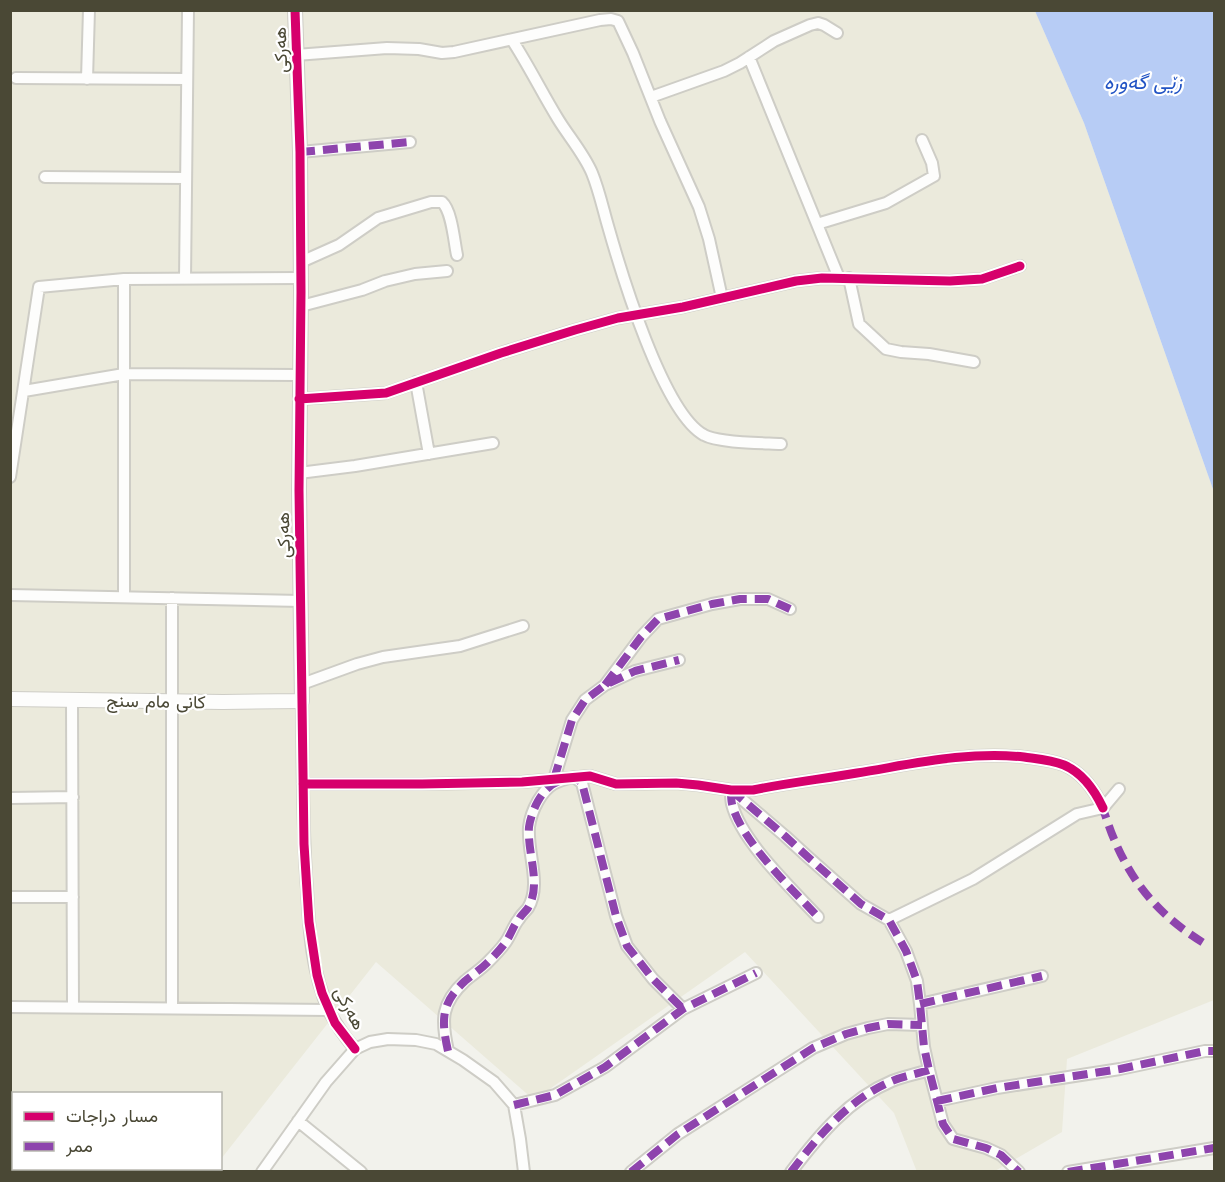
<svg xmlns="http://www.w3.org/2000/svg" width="1225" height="1182" viewBox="0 0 1225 1182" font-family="'Work Sans',Vazirmatn,sans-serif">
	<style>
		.residential { fill: #ebeadc }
		.water { fill: #b7ccf5 }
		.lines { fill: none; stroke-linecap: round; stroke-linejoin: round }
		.minor-casing { stroke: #cecdc6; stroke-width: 14 }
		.tertiary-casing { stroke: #cecdc6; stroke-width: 16 }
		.minor { stroke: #fdfdfc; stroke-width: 10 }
		.tertiary { stroke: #fdfdfc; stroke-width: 14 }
		.quiet { stroke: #8e44ad; stroke-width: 8; stroke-dasharray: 15 8; stroke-linecap: butt }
		.cycleway-casing { stroke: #fff; stroke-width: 13 }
		.cycleway { stroke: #d6006c; stroke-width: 9 }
		.labels { text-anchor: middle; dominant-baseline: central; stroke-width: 4.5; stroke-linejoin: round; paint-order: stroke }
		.street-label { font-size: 18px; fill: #4a4835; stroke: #fff }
		.water-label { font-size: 20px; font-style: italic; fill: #2153c4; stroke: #fff }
	</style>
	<rect width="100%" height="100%" fill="#f2f2ec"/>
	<path class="residential" d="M10,11H1035L1084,123L1214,492V687L1213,712L1214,718V1000L1067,1059L1062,1132L995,1171L917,1172L894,1113L745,952L534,1100L376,962L221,1159L220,1094H14V1168L213,1169L211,1171H11Z"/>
	<path class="water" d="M1035,11H1214V492L1084,123Z"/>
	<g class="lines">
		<defs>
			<path id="minor" d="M512,40C529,66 542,93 558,119C569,137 584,154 592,173C599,190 603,209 608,226C621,272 663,413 704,435C718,443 763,443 781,444
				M296,55L387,48L419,49L442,53L454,52L600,20L611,19L618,21L633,53L660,121L699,207L709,239L722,298
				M749,57L839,278
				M16,78L187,79
				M87,79L89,10
				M651,97L724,71L740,63L774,41L810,25L818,23L824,25L837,33
				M300,152L410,142
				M45,177L186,178
				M817,224L886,203L934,176L932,163L922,140
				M301,262L339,245L378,218L431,202H442C452,211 454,241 457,255
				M849,278L859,324L886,349L901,352L929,354L974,362
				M185,279L188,10
				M301,306L362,290L385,281L415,274L447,271
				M416,382L429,454
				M24,391L124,374L299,375
				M299,399L386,393L501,353L575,330L618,318L683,307L796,281L822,278L950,281L982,279L1020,266
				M299,473L355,466L493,443
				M10,477L39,287L124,279L301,278
				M10,595L301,601
				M124,597V279
				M302,684L357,664L383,657L460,646L523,626
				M605,685L641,637L658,619L712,604L740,599H768L790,609
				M72,699L73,1007
				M302,701C303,764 302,827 307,889C309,930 312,973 329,1011C336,1025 345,1037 355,1049
				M554,779L572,720L585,700L605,685L635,671L679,660
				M303,784H422L522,782L590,776L616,784L676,783L698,785L731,790H753C787,783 822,779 857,773C913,764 967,751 1024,757C1038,759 1051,760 1064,765C1083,773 1095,791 1103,808
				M731,790L785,836L809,858L861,904L889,920L906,951L917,981L920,1004L924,1047L929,1070L943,1124L953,1139L986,1148L1001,1155L1019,1172
				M731,790C731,795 731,800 732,804C741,841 792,889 818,917
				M10,798L73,797
				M10,897H73
				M889,920L973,879L1077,814L1103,808L1119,789
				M920,1004L1042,976
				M10,1007L329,1010
				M172,1008V598
				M448,1051C441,1020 441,1003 465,981C472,975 480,970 487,963C493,957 500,950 505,943C511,935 513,926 519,919C521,915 525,912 528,908C542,884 527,854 529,827C530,819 534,808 538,801C548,784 556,781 574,777L582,783L616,916L627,946L653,979L683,1009
				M10,1100H14
				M937,1101L997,1088L1120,1069L1205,1051H1214
				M514,1105L555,1095L605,1067L683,1009L756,973
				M298,1121L361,1172
				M262,1172L326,1082L355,1049L370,1042L388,1039L416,1040L436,1044L463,1060L494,1082L514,1105L520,1139L524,1172
				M631,1172L678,1134L813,1048L846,1034L868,1028L888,1024L922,1025
				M791,1172C819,1135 849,1099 892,1081C904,1076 917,1074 929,1070
				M1068,1172L1214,1148"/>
			<path id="tertiary" d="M10,699L223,702L302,701L299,490L301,292L300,152L295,10"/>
		</defs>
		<use href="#minor" class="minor-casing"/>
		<use href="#tertiary" class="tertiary-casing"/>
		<use href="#minor" class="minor"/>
		<use href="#tertiary" class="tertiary"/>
		<path class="quiet" d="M300,152L410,142
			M605,685L641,637L658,619L712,604L740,599H768L790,609
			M554,779L572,720L585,700L605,685L635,671L679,660
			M731,790L785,836L809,858L861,904L889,920L906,951L917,981L920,1004L924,1047L929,1070L943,1124L953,1139L986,1148L1001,1155L1019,1172
			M731,790C731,795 731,800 732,804C741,841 792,889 818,917
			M1101,804C1106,816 1109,828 1114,839C1134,887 1162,918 1207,945
			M920,1004L1042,976
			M448,1051C441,1020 441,1003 465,981C472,975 480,970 487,963C493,957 500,950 505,943C511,935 513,926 519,919C521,915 525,912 528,908C542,884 527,854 529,827C530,819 534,808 538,801C548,784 556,781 574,777L582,783L616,916L627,946L653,979L683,1009
			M937,1101L997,1088L1120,1069L1205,1051H1214
			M514,1105L555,1095L605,1067L683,1009L756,973
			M631,1172L678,1134L813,1048L846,1034L868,1028L888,1024L922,1025
			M791,1172C819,1135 849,1099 892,1081C904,1076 917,1074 929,1070
			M1068,1172L1214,1148"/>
		<defs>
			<path id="cycleway" d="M295,10L300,152L301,292L299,490L304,844L309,922L317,975L322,993L335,1023L355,1049
				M299,399L386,393L501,353L575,330L618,318L683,307L796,281L822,278L950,281L982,279L1020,266
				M303,784H422L522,782L590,776L616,784L676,783L698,785L731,790H753C787,783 822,779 857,773C913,764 967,751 1024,757C1038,759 1051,760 1064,765C1083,773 1095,791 1103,808"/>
		</defs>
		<use href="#cycleway" class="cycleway-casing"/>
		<use href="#cycleway" class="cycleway"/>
	</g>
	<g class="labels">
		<g class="street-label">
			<text transform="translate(280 50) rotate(-92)">هەرکی</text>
			<text transform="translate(283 535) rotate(-91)">هەرکی</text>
			<text transform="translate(156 701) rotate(1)">کانی مام سنج</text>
			<text transform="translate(350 1008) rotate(62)">هەرکی</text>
		</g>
		<g class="water-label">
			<text x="1143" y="82">زێی گەورە</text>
		</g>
	</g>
	<rect width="1225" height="1182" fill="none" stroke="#4a4835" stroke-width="24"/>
	<rect x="12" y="1092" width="210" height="78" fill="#ffffff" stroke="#b7b6ae" stroke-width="1.5"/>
	<rect x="24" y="1112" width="30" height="9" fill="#d6006c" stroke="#b7b6ae" stroke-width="1.5"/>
	<text x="66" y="1122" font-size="18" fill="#4a4835">مسار دراجات</text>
	<rect x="24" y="1142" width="30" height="9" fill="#8e44ad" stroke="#b7b6ae" stroke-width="1.5"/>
	<text x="66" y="1152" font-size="18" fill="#4a4835">ممر</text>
</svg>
